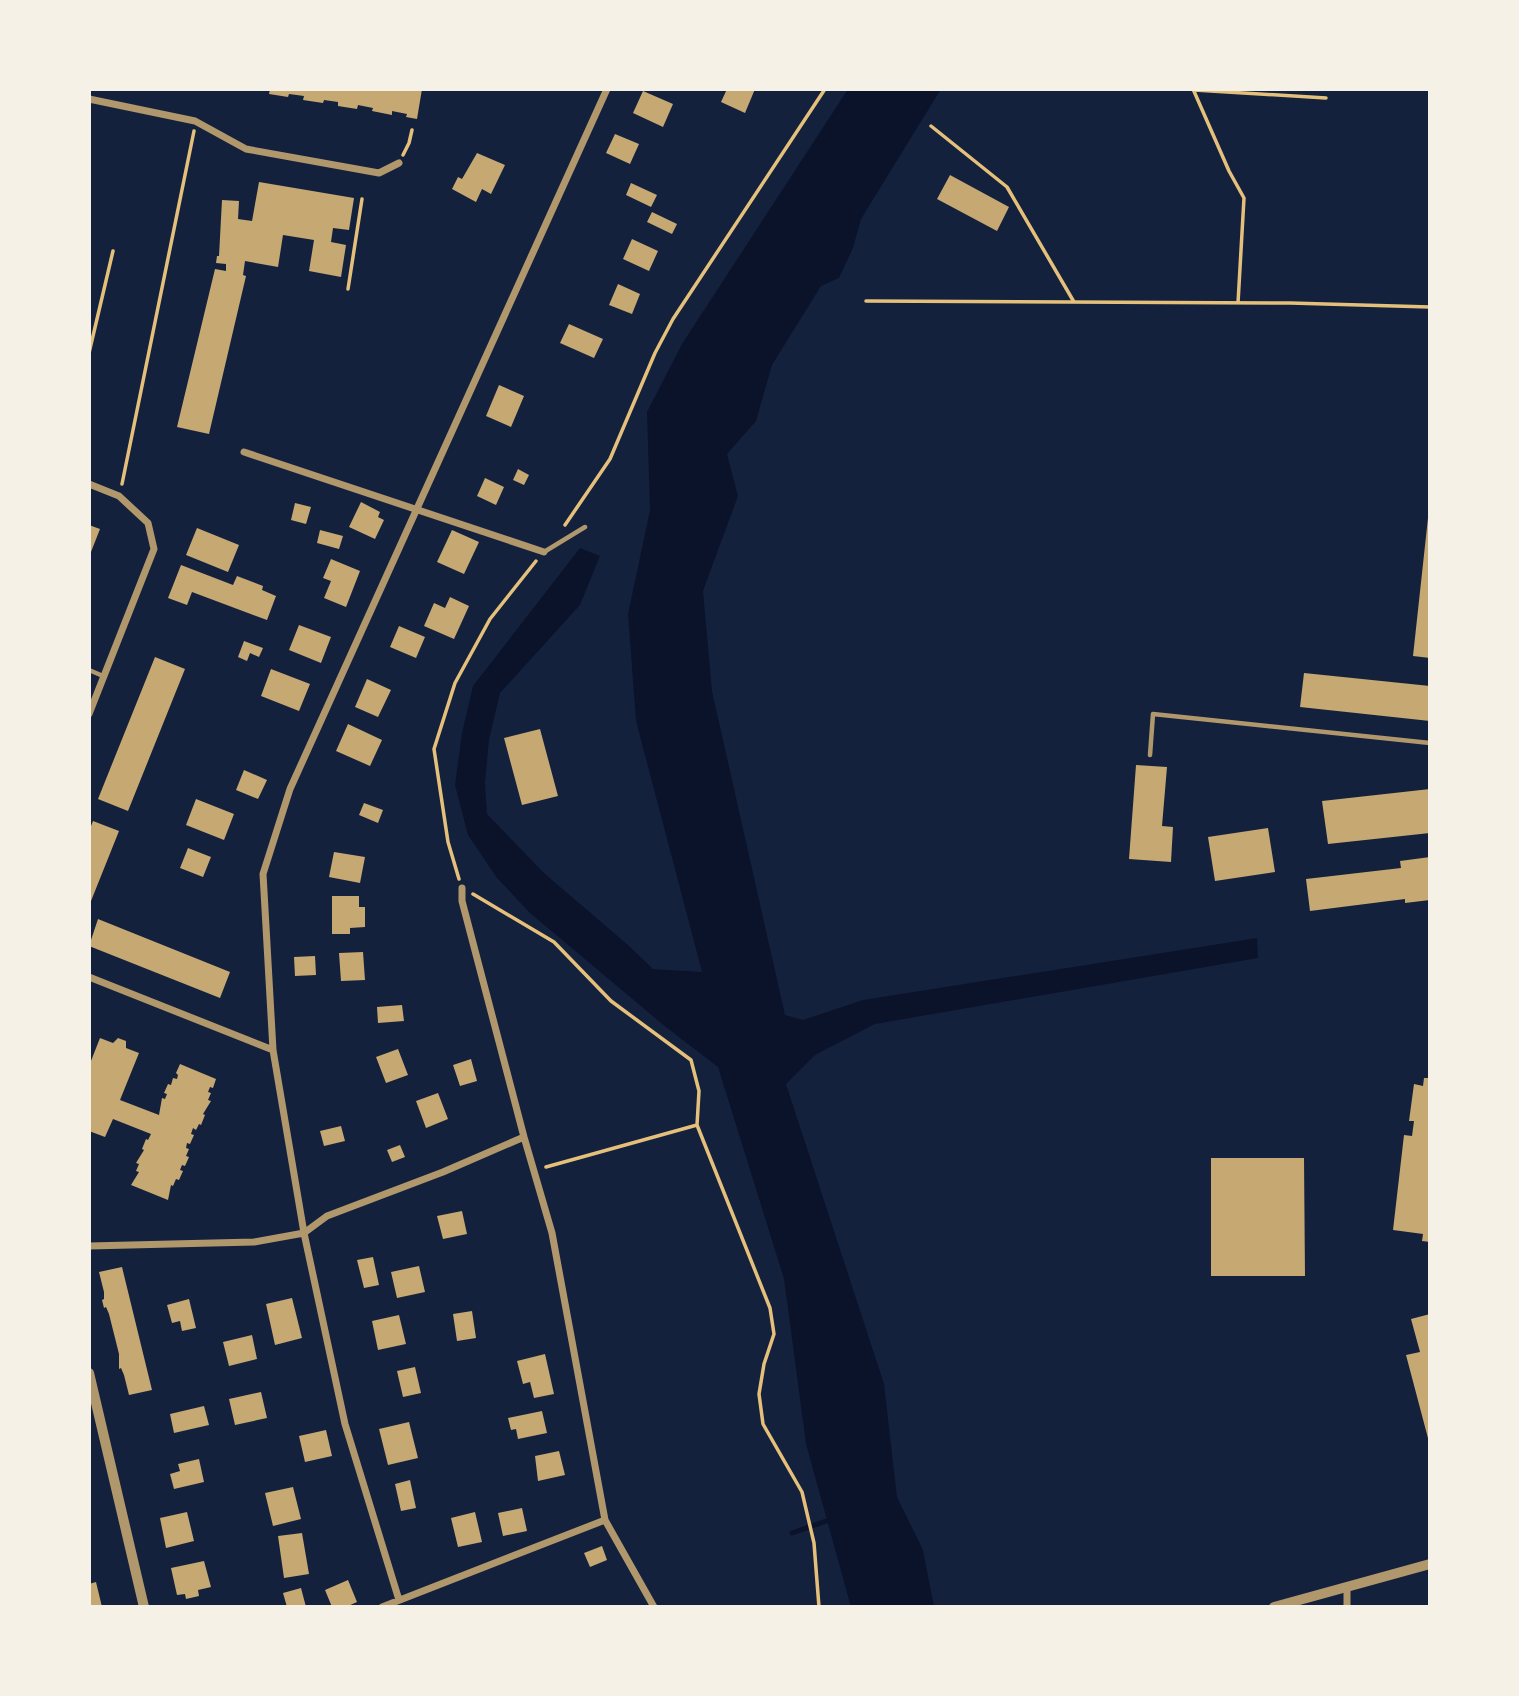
<svg xmlns="http://www.w3.org/2000/svg" width="1519" height="1696" viewBox="0 0 1519 1696" font-family="Ubuntu,sans-serif">
	<style>
		.water { fill: #0b132b }
		.lines { fill: none; stroke-linecap: round; stroke-linejoin: round }
		.stream { stroke: #0b132b; stroke-width: 5 }
		.building { fill: #c6a872 }
		.path { stroke: #e5c07b; stroke-width: 3.5 }
		.service { stroke: #b1986c; stroke-width: 4.5 }
		.minor { stroke: #b1986c; stroke-width: 7 }
		.tertiary { stroke: #b1986c; stroke-width: 10 }
	</style>
	<rect width="100%" height="100%" fill="#14213d"/>
	<path class="water" d="M848,89H941L861,219L853,248L839,278L821,286L772,365L756,421L727,454L738,496L703,591L712,691L785,1015L803,1020L863,1000L1257,938L1258,958L875,1024L815,1055L786,1084L884,1384L897,1497L923,1550L934,1607H851L806,1444L784,1279L718,1067L667,1028L530,913L497,878L468,835L455,785L462,733L473,686L580,548L600,556L580,605L500,693L489,740L485,783L487,814L545,874L628,945L653,969L702,972L636,721L628,614L650,510L647,412L682,344Z"/>
	<g class="lines">
		<path class="stream" d="M792,1533L832,1519"/>
	</g>
	<path class="building" d="M270,89H422L417,119L406,117L407,114L392,111V115L372,111L373,108L358,105L357,109L338,106V102L324,100L323,103L303,100L304,96L289,94L288,97L269,94Z
		M727,89H755L745,113L721,102Z
		M643,91L673,104L663,127L633,113Z
		M615,134L639,144L630,164L606,153Z
		M477,153L505,165L491,194L482,189L476,202L452,189L458,177L462,179Z
		M950,175L1009,207L997,231L937,199Z
		M259,182L354,198L349,230L333,228L331,242L346,245L341,277L309,271L314,240L283,235L278,267L245,261L243,275L246,276L209,434L177,427L215,269L226,271V264L216,263L217,256H219L222,200L239,201L238,219L252,221Z
		M631,183L657,195L651,207L626,195Z
		M652,212L677,224L672,234L647,222Z
		M632,239L658,251L649,271L623,259Z
		M618,284L640,294L632,314L609,305Z
		M569,324L603,339L594,358L560,343Z
		M499,385L524,396L511,427L486,416Z
		M518,469L529,475L524,485L513,480Z
		M485,478L504,487L496,505L477,496Z
		M361,502L380,512L378,517L384,520L375,539L349,527Z
		M295,503L311,507L306,524L291,520Z
		M1428,518H1430V658L1413,656Z
		M89,525L100,529L89,557Z
		M197,528L239,545L228,572L186,555Z
		M320,530L343,536L339,549L317,543Z
		M452,530L479,542L464,574L437,562Z
		M331,559L360,571L346,607L324,598L331,581L323,578Z
		M181,565L233,585L237,576L263,586L262,590L276,596L267,620L192,592L187,605L168,598Z
		M450,597L469,606L454,639L424,626L434,603L445,608Z
		M299,625L331,637L321,663L289,650Z
		M399,626L425,637L416,658L390,647Z
		M244,641L263,648L259,657L250,653L247,661L238,657Z
		M155,657L185,669L128,811L98,799Z
		M271,669L310,684L299,711L261,696Z
		M1304,673L1430,686V721L1300,707Z
		M367,679L391,690L378,717L355,707Z
		M348,724L382,740L370,766L336,751Z
		M540,729L558,796L522,805L504,738Z
		M1136,765L1167,767L1162,826L1173,827L1171,862L1129,859Z
		M244,770L267,780L258,799L236,790Z
		M1430,789V833L1328,844L1322,801Z
		M196,799L234,814L224,840L186,825Z
		M364,803L383,810L378,823L359,815Z
		M93,821L119,831L89,906V831Z
		M1268,828L1275,872L1215,881L1208,837Z
		M188,848L211,857L203,877L180,868Z
		M334,852L365,857L360,883L329,877Z
		M1430,857V900L1405,903V899L1310,911L1306,879L1401,868L1400,861Z
		M332,896H359V907H365V927L350,928V934H332Z
		M98,919L230,972L220,998L89,946Z
		M363,952L365,980L341,981L339,953Z
		M315,956L316,975L295,976L294,957Z
		M402,1005L404,1021L378,1023L377,1007Z
		M100,1038L113,1043L118,1038L126,1041V1048L139,1053L120,1100L159,1115L162,1098L165,1099L167,1094L164,1093L168,1084L171,1085L173,1078L177,1079L178,1075L176,1073L180,1064L216,1079L213,1088L210,1087L208,1092L211,1093L208,1100L211,1101L203,1114L205,1115L201,1125L199,1124L196,1130L193,1128L191,1134L194,1135L190,1144L187,1143L186,1148L189,1149L186,1156L189,1157L185,1166L182,1165L180,1170L183,1171L179,1180L176,1179L173,1186L171,1185L168,1200L131,1185L139,1172L136,1171L139,1164L136,1163L144,1150L142,1149L146,1139L148,1140L151,1134L113,1119L105,1137L89,1131V1066Z
		M398,1049L408,1075L386,1083L376,1057Z
		M471,1059L477,1081L460,1086L453,1065Z
		M1424,1078H1430V1242L1422,1241L1423,1234L1393,1230L1404,1135L1412,1136L1414,1121H1409L1414,1084L1423,1086Z
		M438,1093L448,1119L426,1128L416,1101Z
		M341,1126L345,1141L324,1146L320,1131Z
		M400,1145L405,1157L392,1162L387,1150Z
		M1211,1158H1304L1305,1276H1211Z
		M462,1211L467,1234L443,1239L437,1216Z
		M373,1257L379,1285L364,1288L357,1260Z
		M419,1266L425,1292L397,1298L391,1272Z
		M122,1267L152,1390L129,1395L124,1375L121,1368L119,1369V1354L109,1314L106,1307L104,1308L102,1300L104,1299V1292L99,1272Z
		M292,1298L302,1338L275,1345L266,1304Z
		M189,1299L196,1328L182,1331L180,1321L172,1323L167,1305Z
		M472,1311L476,1338L457,1341L453,1314Z
		M1430,1314V1442H1429L1406,1355L1420,1352L1411,1319Z
		M399,1315L406,1344L378,1350L372,1321Z
		M252,1335L257,1359L229,1366L223,1342Z
		M545,1354L554,1394L534,1398L530,1382L523,1384L517,1361Z
		M415,1367L421,1393L403,1397L397,1371Z
		M261,1392L267,1418L235,1425L229,1399Z
		M204,1406L209,1425L174,1433L170,1414Z
		M542,1411L547,1433L518,1439L516,1429L511,1430L508,1418Z
		M409,1422L418,1458L388,1465L379,1429Z
		M326,1430L332,1456L305,1462L299,1436Z
		M559,1451L565,1475L538,1481L535,1456Z
		M199,1459L204,1482L174,1489L170,1474L180,1471L178,1464Z
		M410,1480L416,1508L401,1511L395,1484Z
		M293,1487L301,1519L273,1526L265,1493Z
		M522,1508L527,1531L503,1536L498,1513Z
		M187,1512L194,1541L166,1548L160,1518Z
		M475,1512L482,1542L458,1547L451,1518Z
		M302,1533L309,1574L284,1578L278,1536Z
		M602,1546L607,1560L590,1567L584,1553Z
		M204,1561L211,1587L198,1590L199,1596L186,1599L185,1594L177,1595L171,1568Z
		M348,1580L357,1602L346,1607H332L325,1590Z
		M96,1582L102,1607H89V1584Z
		M301,1588L306,1607H287L283,1593Z"/>
	<g class="lines">
		<path class="path" d="M1193,89L1229,171L1244,198L1238,303
			M1194,90L1326,98
			M931,126L1007,187L1074,302
			M403,155L409,143L412,130
			M348,289L362,199
			M866,301L1290,303L1430,307
			M89,353L113,251
			M122,484L194,131
			M565,525L610,459L655,353L673,319L825,89
			M459,879L448,842L434,749L455,683L490,619L536,561
			M473,894L554,942L611,1001L691,1060L699,1091L697,1125L770,1308L774,1334L764,1364L759,1394L763,1424L802,1492L814,1543L819,1607
			M546,1167L697,1125"/>
		<path class="service" d="M544,552L585,527
			M89,670L103,676
			M1150,755L1153,714L1430,743"/>
		<path class="minor" d="M89,99L195,121L246,149L379,173L399,163
			M244,452L544,552
			M89,484L119,496L148,523L154,549L89,714
			M462,888V901L524,1137L552,1233L605,1520L654,1607
			M89,977L273,1050
			M89,1246L254,1242L304,1233L327,1216L443,1172L524,1137
			M1347,1588V1607
			M399,1600L345,1424L304,1233L273,1050L263,874L290,789L607,89
			M382,1607L605,1520"/>
		<path class="tertiary" d="M89,1373L144,1607
			M1274,1607L1430,1564"/>
	</g>
	<rect width="1519" height="1696" fill="none" stroke="#f6f1e7" stroke-width="182"/>
</svg>
